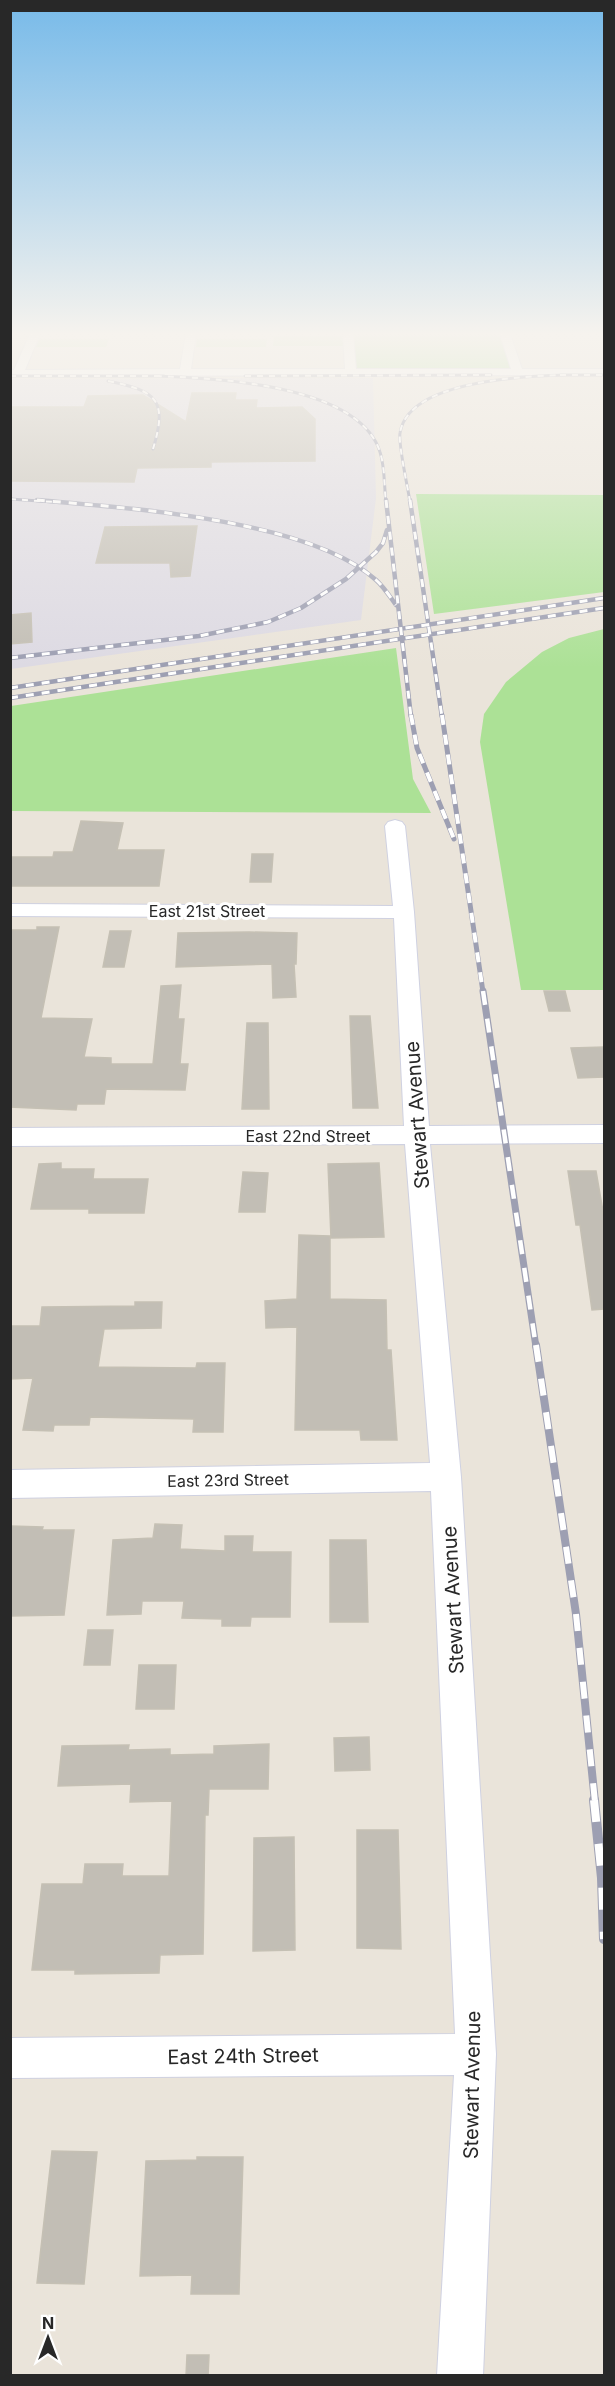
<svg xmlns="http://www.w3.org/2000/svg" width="615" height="2386" viewBox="0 0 615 2386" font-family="Inter,sans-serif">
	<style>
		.industrial { fill: #dddae3 }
		.green { fill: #ace196 }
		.building { fill: #c2beb5; stroke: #c5c0b4; stroke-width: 1.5 }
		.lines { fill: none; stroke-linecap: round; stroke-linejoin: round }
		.street-casing { stroke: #cfd1e1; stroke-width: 2 }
		.street { fill: #fff; fill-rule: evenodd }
		.rail-far5-casing { stroke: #9d9fb2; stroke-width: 3 }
		.rail-far4-casing { stroke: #9d9fb2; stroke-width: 4.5 }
		.rail-far3-casing { stroke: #9d9fb2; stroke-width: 5 }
		.rail-far2-casing { stroke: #9d9fb2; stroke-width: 7 }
		.rail-far1-casing { stroke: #9d9fb2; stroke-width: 8 }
		.rail-casing { stroke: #9d9fb2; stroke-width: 10 }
		.rail-far5 { stroke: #fff; stroke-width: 2; stroke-dasharray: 6; stroke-linecap: butt }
		.rail-far4 { stroke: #fff; stroke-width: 3; stroke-dasharray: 8; stroke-linecap: butt }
		.rail-far3 { stroke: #fff; stroke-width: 4; stroke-dasharray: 10; stroke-linecap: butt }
		.rail-far2 { stroke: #fff; stroke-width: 4.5; stroke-dasharray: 14; stroke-linecap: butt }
		.rail-far1 { stroke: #fff; stroke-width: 6; stroke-dasharray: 17; stroke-linecap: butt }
		.rail { stroke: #fff; stroke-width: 8; stroke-dasharray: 22; stroke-linecap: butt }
		.labels { text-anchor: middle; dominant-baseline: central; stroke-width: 6; stroke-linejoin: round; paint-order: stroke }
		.street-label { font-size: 16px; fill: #282828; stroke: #fff }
		.near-street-label { font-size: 20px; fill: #282828; stroke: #fff }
	</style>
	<rect width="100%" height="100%" fill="#eae4da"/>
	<path class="industrial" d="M373,378L376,498L361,620L11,669L10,379Z"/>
	<path class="green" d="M353,334H500L511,368L508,370L357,371Z
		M274,336H344L345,346H273Z
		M39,339H109L106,347H36Z
		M197,339H267L266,347H196Z
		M416,494L604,495V592L434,614Z
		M604,629V990H521L480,742L484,714L506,682L542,652L569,638Z
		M396,648L413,779L431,813L11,811V706Z"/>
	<path class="building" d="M192,393H236L235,400H257L256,408L302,407L315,419V461L211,462V467L137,468L134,482L10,481V407H84L88,396L143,395L186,422Z
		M197,526L190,576L171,577L170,563H96L105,527Z
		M31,613L32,642L10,644V615Z
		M81,821L123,823L117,850H164L159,886H10V857H53L54,852H73Z
		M252,854H273L271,882H250Z
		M37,927H59L41,1018L92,1019L84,1057L111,1058V1064H153L161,986L181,985L178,1019H184L180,1064H188L185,1090L106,1089L104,1104H77L76,1110L10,1107V930H37Z
		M110,931H131L124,967H103Z
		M249,932L297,933L296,964H294L296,997L273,998L272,964L176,967L178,933Z
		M544,991H565L570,1011H549Z
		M350,1016H370L378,1108H353Z
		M247,1023H268L269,1109H242Z
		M604,1047V1077L578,1078L571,1048Z
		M61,1163V1169H94L93,1179H148L144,1213H89V1209H31L39,1164Z
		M379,1163L384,1237L331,1238L328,1164Z
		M568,1171H596L604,1217V1309L592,1310L580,1225H576Z
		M243,1172L268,1173L265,1212H239Z
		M299,1235L330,1236V1299L386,1300L387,1350H391L397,1440H361L360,1430H295L297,1327L266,1328L265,1301L297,1299Z
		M135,1302H162L161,1328L104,1329L98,1367L196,1368L197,1363H225L223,1432H193L194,1419L90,1417L89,1425H54L53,1431L23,1430L33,1378L10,1379V1326H40L42,1307L135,1306Z
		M155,1524L182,1525L180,1549L225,1551V1536H253L252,1552H291L290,1617H251L250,1626H222V1619L182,1618L184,1601H142L141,1614L107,1615L113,1540L153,1538Z
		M10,1526L43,1527L42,1530H74L64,1615L10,1616Z
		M330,1540H366L368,1622H330Z
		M88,1630H113L110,1665H84Z
		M139,1665H176L174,1709H136Z
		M369,1737L370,1770L335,1771L334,1738Z
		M269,1744L268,1789H209L208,1815H205L203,1954L160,1955L159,1973L75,1974V1970H32L42,1884H83L85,1864H123L122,1876H169L172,1801L130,1802L131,1784L58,1786L62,1746L129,1745L128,1750L170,1749V1755L214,1754V1746Z
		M357,1830H398L401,1949L357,1948Z
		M294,1837L295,1950L253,1951L254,1838Z
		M52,2151L97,2152L84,2284L37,2283Z
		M197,2157H243L239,2294H191L192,2275L140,2276L146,2161L197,2160Z
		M187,2355H209L208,2376H186Z"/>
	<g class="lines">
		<defs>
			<path id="street" d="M30,334H40L25,370L180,369L186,334H196L191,369H345L343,334H353L356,369H511L500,334H510L522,369H604V375L10,376V370H14Z
				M395,820L402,822L405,826L414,912L429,1126L604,1125V1143L430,1144L461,1477L496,2054L483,2376H437L454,2075L10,2078V2038L455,2034L431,1491L10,1498V1470L430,1463L405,1144L10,1146V1128L404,1126L394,918L10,916V904L393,906L385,826L388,822Z"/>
		</defs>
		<use href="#street" class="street-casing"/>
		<use href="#street" class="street"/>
		<defs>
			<path id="rail-far5" d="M560,375H604
				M10,376H164
				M156,376C214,378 359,384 380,452C385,467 384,486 386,502
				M245,376L491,375
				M108,381C157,391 168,400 153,449
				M10,499L54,502
				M410,502C408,488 398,444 400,433C408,380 526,376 566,375"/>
			<path id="rail-far4" d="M37,500C126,508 308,519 376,580C384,587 390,597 396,605
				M386,500L411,717
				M410,500L442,717
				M10,658L199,636L268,622L301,608L346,579L376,552L383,543L387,530
				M10,688L604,598
				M10,698L604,608"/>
			<path id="rail-far3" d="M411,715L417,748L454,839
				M442,715L483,992"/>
			<path id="rail-far2" d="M483,991L536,1347"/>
			<path id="rail-far1" d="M536,1345L576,1614L595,1802"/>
			<path id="rail" d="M594,1800L602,1878L604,1939"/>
		</defs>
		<use href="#rail-far5" class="rail-far5-casing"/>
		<use href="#rail-far4" class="rail-far4-casing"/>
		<use href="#rail-far3" class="rail-far3-casing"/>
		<use href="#rail-far2" class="rail-far2-casing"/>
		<use href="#rail-far1" class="rail-far1-casing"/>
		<use href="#rail" class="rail-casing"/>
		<use href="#rail-far5" class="rail-far5"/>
		<use href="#rail-far4" class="rail-far4"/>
		<use href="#rail-far3" class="rail-far3"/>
		<use href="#rail-far2" class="rail-far2"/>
		<use href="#rail-far1" class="rail-far1"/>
		<use href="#rail" class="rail"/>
	</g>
	<linearGradient id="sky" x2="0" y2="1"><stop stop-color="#77bae9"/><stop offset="0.5" stop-color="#f6f3ee"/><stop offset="1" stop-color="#f6f3ee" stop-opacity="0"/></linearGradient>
	<rect width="615" height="668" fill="url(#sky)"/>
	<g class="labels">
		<g class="street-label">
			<text x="207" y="911">East 21st Street</text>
			<text x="308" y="1136">East 22nd Street</text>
			<text transform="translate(228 1480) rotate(-1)">East 23rd Street</text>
		</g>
		<g class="near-street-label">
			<text transform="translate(417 1115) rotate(-94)">Stewart Avenue</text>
			<text transform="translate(453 1600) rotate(-93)">Stewart Avenue</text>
			<text transform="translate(243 2056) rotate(-1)">East 24th Street</text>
			<text transform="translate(472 2085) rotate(-89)">Stewart Avenue</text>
		</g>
	</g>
	<rect width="615" height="2386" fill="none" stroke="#282828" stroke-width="24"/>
	<g transform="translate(48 2338)" stroke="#ffffff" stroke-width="4.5" paint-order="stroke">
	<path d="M0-4.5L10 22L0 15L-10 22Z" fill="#282828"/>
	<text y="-9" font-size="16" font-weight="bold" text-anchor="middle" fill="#282828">N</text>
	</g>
</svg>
